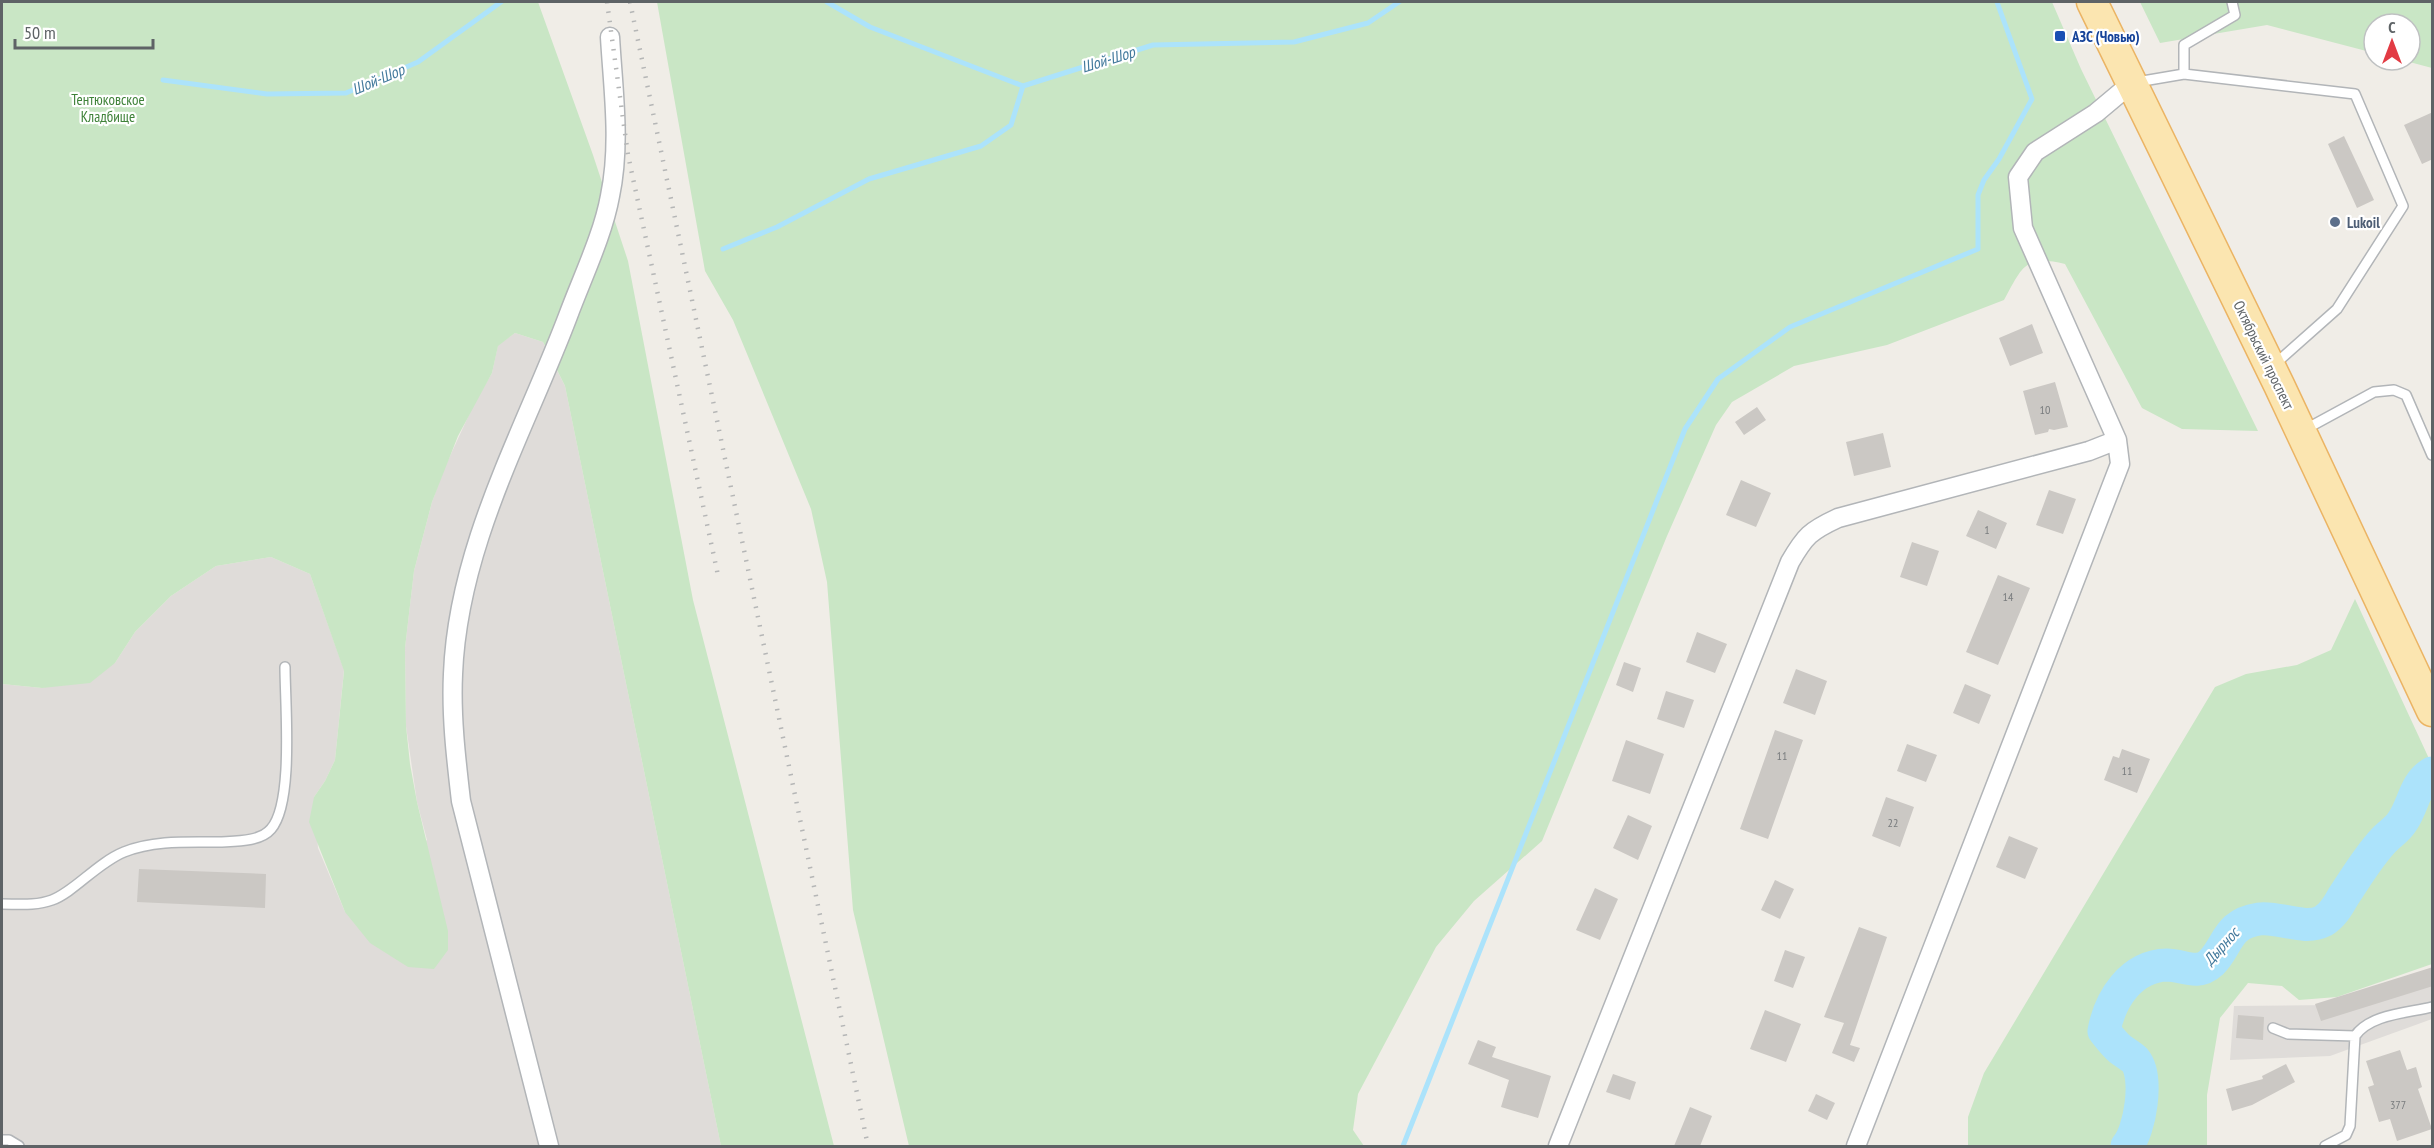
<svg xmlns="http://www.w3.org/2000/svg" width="2434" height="1148" viewBox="0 0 2434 1148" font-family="'PT Sans Narrow',sans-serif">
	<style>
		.industrial { fill: #dfdcd9 }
		.green { fill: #c9e6c5 }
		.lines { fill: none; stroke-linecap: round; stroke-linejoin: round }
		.stream { stroke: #ace3fb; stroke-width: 5 }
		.river { stroke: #ace3fb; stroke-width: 33 }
		.building { fill: #cbc8c4 }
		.lane-casing { stroke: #b2b5b8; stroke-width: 12 }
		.street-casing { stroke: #b2b5b8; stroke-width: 21 }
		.primary-casing { stroke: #ebb464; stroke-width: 33 }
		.lane { stroke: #fff; stroke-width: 9 }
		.street { stroke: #fff; stroke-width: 18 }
		.primary { stroke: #fbe5b0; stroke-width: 30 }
		.rail { stroke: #b5b6b6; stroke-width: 4.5; stroke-dasharray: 1.5 8; stroke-linecap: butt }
		.transit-dot { fill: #1a4fb4; stroke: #fff; stroke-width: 2 }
		.service-dot { fill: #5c6f8a; stroke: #fff; stroke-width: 2 }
		.labels { text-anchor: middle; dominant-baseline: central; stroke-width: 4.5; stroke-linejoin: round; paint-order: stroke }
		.number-label { font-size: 12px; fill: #797c7e }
		.transit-label { font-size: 15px; font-weight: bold; fill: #164399; stroke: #fff; text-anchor: start }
		.park-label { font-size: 15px; fill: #3f8239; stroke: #fff }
		.service-label { font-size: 15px; font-weight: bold; fill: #4e5e75; stroke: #fff; text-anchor: start }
		.street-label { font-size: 15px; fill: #5e6366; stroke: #fff }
		.water-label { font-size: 16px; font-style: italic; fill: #42799c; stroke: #fff }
	</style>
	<rect width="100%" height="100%" fill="#f0ede7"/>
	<path class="industrial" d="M515,333L543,342L565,386L721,1146H2V684L42,688L115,663L135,632L171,596L216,566L271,557L310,574L344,670L335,760L325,781L314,797L318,848L345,912L427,840L417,802L406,726L405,648L414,571L432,502L444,469L474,404L492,373L498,345Z
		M2432,968V1019L2330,1056L2230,1060L2234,1006L2330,1005Z"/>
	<path class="green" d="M2,2H538L593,155L628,261L693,600L834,1146H721L565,386L543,342L515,333L498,346L492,373L458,436L432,502L414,571L405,648L406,726L410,764L417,802L448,931V950L434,969L408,967L370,943L345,912L309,822L314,797L325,781L335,760L344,671L310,574L271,557L216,566L171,596L135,632L115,663L90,683L42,688L2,684Z
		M657,2H2052L2081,69L2258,431L2182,429L2142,408L2065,264C2024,254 2022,268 2004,300L1887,345L1794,366L1732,402L1716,425L1667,536L1542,841L1474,901L1436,947L1358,1094L1353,1130L1364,1146H909L853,910L827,582L811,509L733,320L705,271Z
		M2140,2H2432V68L2402,60H2410V24H2374V53L2267,25L2160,43Z
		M2355,599L2432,765V964L2337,997L2299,1000L2282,986L2248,983L2220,1018L2207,1095V1146H1968V1117L1984,1073L2215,687L2246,674L2297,665L2331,650Z"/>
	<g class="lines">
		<path class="stream" d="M827,2L870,27L1023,86L1153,45L1294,42L1368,23L1399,2
			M163,80L267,94L346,93L418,62L501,2
			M723,249L777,227L869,179L981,146L1011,125L1023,86
			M1403,1146L1685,429L1718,379L1790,327L1978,249V195L1984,180L1999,159L2032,99L1997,2"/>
		<path class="river" d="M2127,1146C2140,1131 2149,1077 2135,1060C2131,1056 2125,1053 2120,1049C2114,1044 2109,1037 2104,1031C2110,999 2131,966 2167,965C2183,965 2197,976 2211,963C2229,945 2226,924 2259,919C2279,916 2304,931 2323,921C2332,916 2338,906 2343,897C2355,879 2368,857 2383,841C2389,834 2397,830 2402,822C2414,805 2414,784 2432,773"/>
	</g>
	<path class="building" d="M2433,112V159L2422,164L2404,125Z
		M2344,136L2374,200L2357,208L2328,144Z
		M2032,324L2043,353L2010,366L1999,338Z
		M2055,382L2068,427L2054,430L2049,429L2048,432L2035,435L2023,391Z
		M1757,407L1766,420L1744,435L1735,422Z
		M1883,433L1891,467L1854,476L1846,442Z
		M1741,480L1771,493L1756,527L1726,515Z
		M2049,490L2076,499L2063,534L2036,525Z
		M1978,510L2007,523L1996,549L1966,536Z
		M1912,542L1939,551L1927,586L1900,577Z
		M1998,575L2030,588L1998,665L1966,652Z
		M1697,632L1727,644L1715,673L1686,662Z
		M1624,662L1641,668L1633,692L1616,685Z
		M1796,669L1827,681L1815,715L1783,703Z
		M1965,684L1991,695L1979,724L1953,713Z
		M1666,691L1694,700L1684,728L1657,719Z
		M1775,730L1803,740L1768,839L1740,829Z
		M1626,740L1664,754L1650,794L1612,781Z
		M1907,744L1937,755L1926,782L1897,771Z
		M2122,749L2150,759L2137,793L2104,780L2113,756L2119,758Z
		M1886,797L1914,807L1900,847L1872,836Z
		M1628,815L1652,826L1638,860L1613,848Z
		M2009,836L2038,848L2025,879L1996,867Z
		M139,869L266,874L265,908L137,902Z
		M1775,880L1794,889L1780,919L1761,910Z
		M1595,888L1618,899L1600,940L1576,930Z
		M1859,927L1887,937L1850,1045L1860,1048L1854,1062L1832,1053L1844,1023L1824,1017Z
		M1785,950L1805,957L1793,988L1774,981Z
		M2433,967V986L2321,1021L2315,1004Z
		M1765,1010L1801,1024L1786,1062L1750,1049Z
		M2238,1015L2264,1017L2263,1040L2236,1038Z
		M1478,1040L1496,1047L1492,1057L1551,1076L1538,1118L1501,1107L1509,1080L1468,1064Z
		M2400,1050L2407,1070L2416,1067L2422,1087L2418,1089L2432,1129L2397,1141L2390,1119L2379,1122L2368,1087L2374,1085L2366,1061Z
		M2286,1064L2295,1082L2252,1105L2232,1111L2226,1089L2263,1079L2262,1076Z
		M1613,1074L1636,1082L1630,1100L1606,1092Z
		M1816,1094L1835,1103L1827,1120L1808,1111Z
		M1690,1107L1712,1116L1700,1146H1674Z"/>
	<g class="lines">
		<defs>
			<path id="lane" d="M2184,74V45L2235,15L2232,2
				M2137,82L2184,74L2355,94L2403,206L2337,309L2275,364
				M2304,430L2374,392L2394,390L2406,395L2432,455
				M2,904C18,904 36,906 52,900C74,892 97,863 124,852C153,840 188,842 219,842C235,841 260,842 271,829C294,803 285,704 285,667
				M2273,1028L2288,1034L2355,1036
				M2,1140H9L19,1146
				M2325,1146L2346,1135L2350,1126L2355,1036C2370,1014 2408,1013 2432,1007"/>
			<path id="street" d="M549,1146L461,801C456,758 451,716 453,674C458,546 524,432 568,316C582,278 603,235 610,196C621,144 613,89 610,37
				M1558,1146L1790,562C1805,536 1810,531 1838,518L2089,451L2117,440
				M1856,1146L2120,464L2117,440L2023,228L2018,177L2035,152L2096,113L2133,82"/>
			<path id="primary" d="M2092,2L2279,385L2432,711"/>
		</defs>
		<use href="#lane" class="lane-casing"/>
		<use href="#street" class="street-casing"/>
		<use href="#primary" class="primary-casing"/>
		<use href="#lane" class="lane"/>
		<use href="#street" class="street"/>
		<use href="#primary" class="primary"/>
		<path class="rail" d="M607,2L628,155L719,580
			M630,2L868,1146"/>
	</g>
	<rect class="transit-dot" x="2054" y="30" width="12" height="12" rx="3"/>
	<circle class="service-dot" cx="2335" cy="222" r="6"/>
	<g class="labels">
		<g class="number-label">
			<text x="2045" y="409">10</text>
			<text x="1987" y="529">1</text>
			<text x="2008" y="596">14</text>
			<text x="1782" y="755">11</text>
			<text x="2127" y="770">11</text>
			<text x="1893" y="822">22</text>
			<text x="2398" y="1104">377</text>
		</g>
		<g class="transit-label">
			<text x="2072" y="36">АЗС (Човью)</text>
		</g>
		<g class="park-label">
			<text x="108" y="99">Тентюковское<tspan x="108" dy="17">Кладбище</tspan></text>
		</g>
		<g class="service-label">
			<text x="2347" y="222">Lukoil</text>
		</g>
		<g class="street-label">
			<text transform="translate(2264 355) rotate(64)">Октябрьский проспект</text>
		</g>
		<g class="water-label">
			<text transform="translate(1108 59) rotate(-17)">Шой-Шор</text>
			<text transform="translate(378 79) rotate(-23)">Шой-Шор</text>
			<text transform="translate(2221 946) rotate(-48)">Дырнос</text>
		</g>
	</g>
	<rect width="2434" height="1148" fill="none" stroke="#5e6366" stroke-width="6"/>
	<g transform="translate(2392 42)"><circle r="28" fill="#ffffff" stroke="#bfc1c2" stroke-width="1.5"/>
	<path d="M0-4.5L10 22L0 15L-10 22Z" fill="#e23b44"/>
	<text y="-9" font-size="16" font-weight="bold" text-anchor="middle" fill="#5e6366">С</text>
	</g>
	<path d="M15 39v9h138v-9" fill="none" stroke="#5e6366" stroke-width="3"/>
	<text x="24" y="39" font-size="18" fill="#5e6366" stroke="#ffffff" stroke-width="4.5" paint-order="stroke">50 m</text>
</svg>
